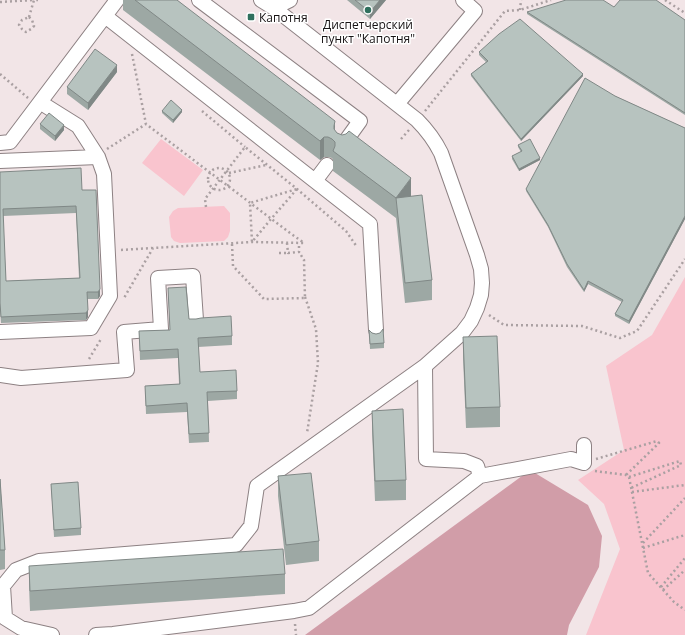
<svg xmlns="http://www.w3.org/2000/svg" width="685" height="635" viewBox="0 0 685 635" font-family="'Open Sans',sans-serif">
	<style>
		.green { fill: #f9c4ce }
		.forest { fill: #d19da8 }
		.lines { fill: none; stroke-linecap: round; stroke-linejoin: round }
		.minor-casing { stroke: #8d8183; stroke-width: 16 }
		.path { stroke: #aaa0a2; stroke-width: 2.5; stroke-dasharray: 2 3; stroke-linecap: butt }
		.minor { stroke: #fff; stroke-width: 14 }
		.wall { fill: #9da8a4; fill-rule: evenodd }
		.shaded-wall { fill: #808886 }
		.building { fill: #b7c3bf; stroke: #808886; fill-rule: evenodd }
		.poi-dot { fill: #30705e; stroke: #fff; stroke-width: 1.5 }
		.labels { text-anchor: middle; dominant-baseline: central; stroke-width: 3; stroke-linejoin: round; paint-order: stroke }
		.poi-label { font-size: 12px; fill: #171314; stroke: #fff; text-anchor: start }
	</style>
	<rect width="100%" height="100%" fill="#f2e5e7"/>
	<path class="green" d="M161,139L203,170L184,196L142,163Z
		M224,206L230,213V231L228,237L224,241L180,243L174,241L171,237L169,217L173,211L178,208Z
		M685,277V635H586L620,549L604,504L578,480L624,450L606,366L652,335Z"/>
	<path class="forest" d="M530,470L588,505L602,536L599,567L569,625L567,635H305Z"/>
	<g class="lines">
		<defs>
			<path id="minor" d="M199,0L360,121L342,146
				M274,8L290,0
				M105,16L315,181
				M397,104L475,11L463,0
				M0,143L10,142L117,0
				M0,161L98,157
				M327,165L315,181L370,224L376,330
				M0,332L91,328L110,296L104,174L98,157L78,126L46,106
				M425,366L426,459L464,461L477,466L480,476L571,459L584,463V445
				M0,375L21,378L127,370L124,332L161,329L158,278L193,276L196,320
				M3,586L5,618L21,628L52,635
				M0,587L3,586L16,570L39,561L236,545L251,526L257,486L425,366L462,333L471,321L477,308L481,295L482,283L481,269L477,255L441,153C434,139 428,131 417,120L274,8L261,0
				M96,635L113,634L294,611L309,608L480,476"/>
		</defs>
		<use href="#minor" class="minor-casing"/>
		<path class="path" d="M665,0L685,13
			M0,2L34,0
			M520,10L521,0
			M29,17L32,20L34,26L31,29L26,32L22,29L19,25L22,20Z
			M29,17L34,0H38
			M132,54L146,124
			M0,74L28,98
			M202,111L245,147
			M425,111L505,11L520,10L551,0
			M401,139L409,130
			M107,149L146,124L290,233L304,243L252,242L153,248L124,298
			M208 179a11 11 0 1 1 22 0a11 11 0 1 1-22 0Z
			M229,173L266,165
			M297,189L271,219L252,242L250,203Z
			M206,207L205,199L245,147L297,189L346,231L357,247
			M287,243L288,253L299,252V243
			M232,244L233,266L264,299L305,298L304,260L299,252
			M121,250L152,248
			M279,253H288
			M305,297L316,329L318,363L307,433
			M489,315L504,325L582,326L620,338L637,331L685,259
			M89,359L101,339
			M596,459L657,441L659,443L626,475
			M595,471L626,475L629,477L648,573L674,602L685,610
			M629,477L680,461L681,465L631,488
			M632,492L685,485
			M643,543L685,498
			M643,548L685,535
			M661,587L685,558
			M663,590L685,570
			M295,624L296,635"/>
		<use href="#minor" class="minor"/>
	</g>
	<path class="wall" d="M123,0H177L335,131L337,133L411,197L432,280V300L405,303L396,218L333,171V160L332,158L328,157H324L320,160L123,10Z
		M347,0H386L370,19Z
		M527,12L685,20V115L527,14Z
		M479,52L583,76L521,141L471,76V74L486,62L479,55Z
		M117,72L88,110L67,94V87Z
		M615,96L685,128V219L629,324L615,316V314L622,302L588,284L584,292L567,267L548,227L526,191V189Z
		M162,111L182,112L173,123L162,113Z
		M40,124L64,130L55,141L40,129Z
		M518,145L540,160L519,171L512,159V156L521,152L518,147Z
		M0,172L82,190L100,296L98,299H87L88,317L86,320L1,323L0,310ZM76,213L79,278L6,281L3,216Z
		M168,288L189,319L232,336V345L198,347L200,372L237,391V399L208,401L209,442L189,443L187,412L146,414L145,386L179,384L178,358L140,360L139,331L170,330Z
		M369,330L384,343V348L370,349Z
		M463,337L500,407V427L466,428L463,357Z
		M372,411L406,480V500L375,501L372,431Z
		M278,476L319,541V561L286,565L278,496Z
		M0,479L5,550V569L0,570Z
		M51,484L81,528V535L54,537Z
		M29,566L285,574V594L30,611L29,586Z"/>
	<path class="shaded-wall" d="M380,0H386L370,19V12Z
		M117,65V72L88,110V103Z
		M583,74V76L521,141V139Z
		M182,110V112L173,123V120Z
		M335,121V141L334,126Z
		M64,125V130L55,141V136Z
		M324,137V157L320,160V141Z
		M540,158V160L519,171V169Z
		M411,178V198H396Z
		M685,216V219L629,324V321Z
		M588,281V284L584,292V290Z
		M100,289V296L98,299V292Z
		M88,310V317L86,320V313Z"/>
	<path class="building" d="M135,0H177L335,121L334,126V129L337,133L342,135L346,134L349,131L411,178L396,198L333,151L335,146V142L332,139L328,137H324L320,141Z
		M355,0H380L370,12Z
		M566,0H603L614,7L620,0H656L685,20V113L527,12Z
		M520,19L583,74L521,139L471,74L488,61L479,52L499,34Z
		M95,49L117,65L88,103L67,87Z
		M585,78L615,96L685,128V216L629,321L615,314L623,300L588,281L584,290L567,264L548,225L526,189Z
		M171,100L182,110L173,120L162,111Z
		M49,113L64,125L55,136L40,124Z
		M530,139L540,158L519,169L512,156L522,151L518,145Z
		M81,168L82,190H96L100,289L98,292H87L88,310L86,313L1,317L0,303V172ZM76,206L80,278L6,281L3,209Z
		M422,195L432,280L405,283L396,198Z
		M186,287L189,319H196L201,318L231,316L232,336L198,338L200,372L236,370L237,391L207,392L209,433L189,434L187,403L146,406L145,386L180,384L178,349L140,351L139,331L170,330L168,288Z
		M383,329L384,343L370,344L369,330L372,333L376,334L380,333Z
		M497,336L500,407L466,408L463,337Z
		M403,409L406,480L375,481L372,411Z
		M311,473L319,541L286,545L278,476Z
		M0,479L5,550H0Z
		M78,482L81,528L54,530L51,484Z
		M283,549L285,574L30,591L29,566Z"/>
	<g class="poi-dot">
		<circle cx="368" cy="10" r="4"/>
		<rect x="247" y="13" width="8" height="8" rx="2"/>
	</g>
	<g class="labels">
		<g class="poi-label">
			<text x="259" y="17">Капотня</text>
			<text x="368" y="24" text-anchor="middle">Диспетчерский<tspan x="368" dy="14">пункт "Капотня"</tspan></text>
		</g>
	</g>
</svg>
